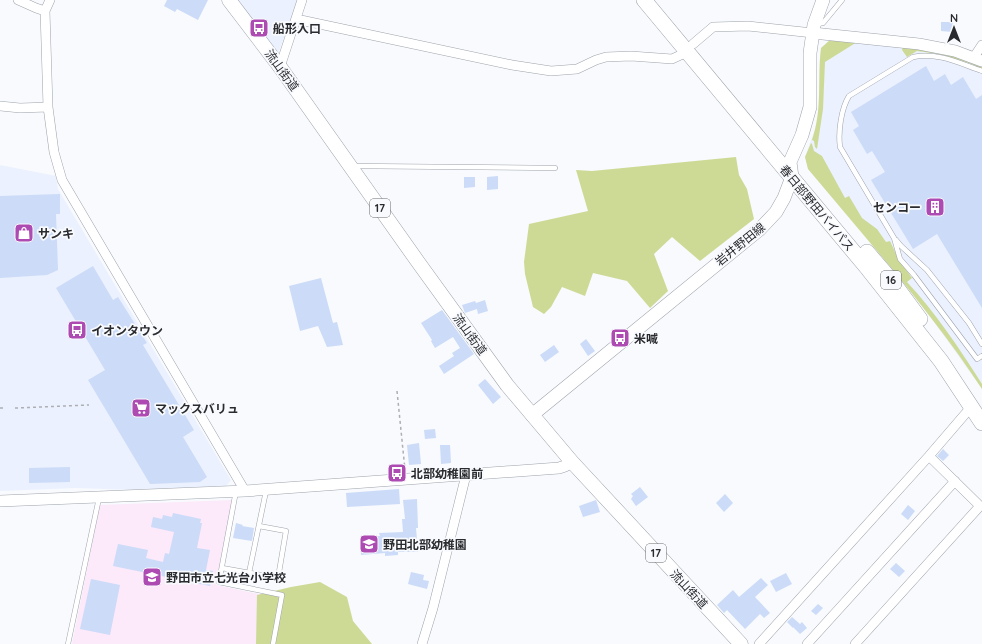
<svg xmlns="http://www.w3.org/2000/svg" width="982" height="644" viewBox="0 0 982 644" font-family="Quicksand,'Noto Sans JP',sans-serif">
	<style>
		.built { fill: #ebf1fe }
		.education { fill: #fce9fa }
		.green { fill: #cdda96 }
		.building { fill: #cbdbf8 }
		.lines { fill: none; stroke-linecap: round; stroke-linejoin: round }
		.service-casing { stroke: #9ea3ab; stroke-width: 5.5 }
		.minor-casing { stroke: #9ea3ab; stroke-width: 10 }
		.tertiary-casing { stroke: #9ea3ab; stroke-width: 12 }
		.secondary-casing { stroke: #9ea3ab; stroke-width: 14 }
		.primary-casing { stroke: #9ea3ab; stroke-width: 15 }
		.trunk-casing { stroke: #9ea3ab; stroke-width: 16 }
		.path { stroke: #adafb2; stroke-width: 1.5; stroke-dasharray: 3 3; stroke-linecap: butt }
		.service { stroke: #fff; stroke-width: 4.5 }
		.minor { stroke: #fff; stroke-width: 9 }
		.tertiary { stroke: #fff; stroke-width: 11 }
		.secondary { stroke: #fff; stroke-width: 13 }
		.primary { stroke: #fff; stroke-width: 14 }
		.trunk { stroke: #fff; stroke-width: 15 }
		.labels { text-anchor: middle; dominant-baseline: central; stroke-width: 3.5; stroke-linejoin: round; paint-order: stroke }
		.shield { fill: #f8fafd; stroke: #67696c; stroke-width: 1 }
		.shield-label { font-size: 11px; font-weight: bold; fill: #292b2e }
		.poi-label { font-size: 12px; font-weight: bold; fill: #292b2e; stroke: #f8fafd; text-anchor: start }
		.street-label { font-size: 12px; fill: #292b2e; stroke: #f8fafd }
	</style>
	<rect width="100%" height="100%" fill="#f8fafd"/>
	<path class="built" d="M237,0H298L278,54Z
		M830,40L916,48L982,66V389L929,315L893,269L808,169L805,157L815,129L819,111L821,48Z
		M0,165L56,176L58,189L71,211L231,480L226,486L135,490L76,488L0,491Z"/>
	<path class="education" d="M233,500L222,568L216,585L277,598L271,644H72L100,505Z"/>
	<path class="green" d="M830,40L857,42L825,62L823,109L817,149L815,147L814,141L812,140C823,108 817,79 821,48Z
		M903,47L941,52L982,66V69L969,63L938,54L917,51L907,57L902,50Z
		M811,143L812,144L814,151L822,156L845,198L849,196L862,218L877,229L886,242L890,241L899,260L912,278L907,282C936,313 959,348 982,384V389C931,311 868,241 808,169L805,157Z
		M736,157L739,175L747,189L754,219L700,261L672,237L654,254L668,291L650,308L627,281L593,273L585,296L562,287L551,307L544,314L533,307L525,274L524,262L529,224L588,211L576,170L592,171Z
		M320,582L347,597L353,621L372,644H256L257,595L291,587Z"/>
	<path class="building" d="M167,0H208L198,20L177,9L175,12L164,6Z
		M941,22H953L952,32L941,31Z
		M926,66L934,81L945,74L951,85L963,77L976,99L982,95V308L937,234L913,249L871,180L885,172L872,151L867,154L853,130L859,126L851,112Z
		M498,176V189L487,190V177Z
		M464,177H475V187L464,188Z
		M60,194V214H56L58,270L47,275L0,278V196Z
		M93,266L113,300L118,297L147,343L143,345L194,430L183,437L207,477L200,482L150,484L88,380L105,370L56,288Z
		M321,278L333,323L337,322L343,345L327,347L318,326L300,331L289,286Z
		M485,300L488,311L478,314L477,309L465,313L462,305L475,301L476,303Z
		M442,310L474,354L444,374L439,366L454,356L452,353L460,348L453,337L435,348L431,341L432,340L421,323Z
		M586,339L595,351L588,356L580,344Z
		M554,345L559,352L545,362L540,355Z
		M485,379L501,397L493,404L478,385Z
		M435,429L436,438L425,439L424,430Z
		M419,443L421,464L409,465L407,445Z
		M440,445H450L451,463L441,464Z
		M943,449L949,455L943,461L937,456Z
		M70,467V482L29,483V468Z
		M640,487L648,497L636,506L631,499L633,496L631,494Z
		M399,489L400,504L347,507L346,493Z
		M725,494L733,503L724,512L716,503Z
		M417,499L418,528H416L418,552H398V555L385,556V553L361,555L360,537L380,536L379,533L403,532L402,519H405L403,500Z
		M596,500L600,512L583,517L579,506Z
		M908,505L915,511L908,520L901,514Z
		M173,513L201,519L200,523H202L197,548L210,550L206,570L213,571L210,586L113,566L118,544L148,550L146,558L163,562L165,553L169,554L174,532L151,527L153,517L162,519L163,515L172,517Z
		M236,523L243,525L242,526L254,528L252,541L233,538Z
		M896,563L905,571L899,577L890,569Z
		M411,572L424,575L423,580L429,581L427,589L408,584Z
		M786,573L792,584L776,592L770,581Z
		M761,578L768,585L755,597L770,613L764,618L760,614L745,629L727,610L724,613L717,605L733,590L739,597Z
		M91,579L120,585L110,635L80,629Z
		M818,604L823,608L816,615L811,611Z
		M792,617L800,624L802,622L807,628L800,634L793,627V628L787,622Z"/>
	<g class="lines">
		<defs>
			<path id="service" d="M817,24L823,23L842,0
				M982,71C959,63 938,52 913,57L849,96C841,109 838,132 840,147L894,238L900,259L914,275L977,359L982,356
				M354,166L555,168
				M896,240L901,246L927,270L969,323L982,344
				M236,491L219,582L282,595L273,644
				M222,568L278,578L286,531L259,526
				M249,573L266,491
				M68,644L99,498"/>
			<path id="minor" d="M18,0L36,8L45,11
				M50,0L45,11L48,107L54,152L62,180L245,491
				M296,19L512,65L551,71L577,69L596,60L606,57L631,56L672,59L687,52
				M693,44L713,27L748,26L813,33
				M974,57L982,45
				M280,67L302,0
				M0,106L20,108L48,107
				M422,644L433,608L466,475
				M759,644L929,456L972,406
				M807,644L955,481
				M855,644L980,506L929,456"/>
			<path id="tertiary" d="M813,33L919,44L955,51L982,61
				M0,501L245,491L559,468L565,466L572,462"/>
			<path id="secondary" d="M532,415L760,229L776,212L784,198L792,177L790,162L802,135L810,107V53L814,25L823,0"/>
			<path id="primary" d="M229,0L280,67L418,262L507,385L572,462L741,644"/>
			<path id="trunk" d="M644,0L868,269L941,361L982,423
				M867,252L892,281L920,319"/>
		</defs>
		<use href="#service" class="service-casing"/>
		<use href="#minor" class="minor-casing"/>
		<use href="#tertiary" class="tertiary-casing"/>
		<use href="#secondary" class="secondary-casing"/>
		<use href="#primary" class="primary-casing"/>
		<use href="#trunk" class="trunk-casing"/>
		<path class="path" d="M397,391L405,470
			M0,408H6
			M15,408L89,405"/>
		<use href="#service" class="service"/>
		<use href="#minor" class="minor"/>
		<use href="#tertiary" class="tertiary"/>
		<use href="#secondary" class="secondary"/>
		<use href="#primary" class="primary"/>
		<use href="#trunk" class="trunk"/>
	</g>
	<defs>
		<symbol id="bus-square" viewBox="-11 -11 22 22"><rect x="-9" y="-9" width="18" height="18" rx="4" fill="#ad4bb2" stroke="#f8fafd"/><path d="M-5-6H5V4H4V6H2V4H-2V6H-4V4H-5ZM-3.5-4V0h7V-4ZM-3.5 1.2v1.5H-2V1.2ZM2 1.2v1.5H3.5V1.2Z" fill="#fff"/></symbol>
		<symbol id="building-square" viewBox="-11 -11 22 22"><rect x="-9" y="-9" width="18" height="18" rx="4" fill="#ad4bb2" stroke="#f8fafd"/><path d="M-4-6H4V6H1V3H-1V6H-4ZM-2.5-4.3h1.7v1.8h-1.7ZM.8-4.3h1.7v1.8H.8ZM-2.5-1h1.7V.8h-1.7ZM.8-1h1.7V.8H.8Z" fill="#fff"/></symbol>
		<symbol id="shop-square" viewBox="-11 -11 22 22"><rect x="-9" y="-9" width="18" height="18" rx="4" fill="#ad4bb2" stroke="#f8fafd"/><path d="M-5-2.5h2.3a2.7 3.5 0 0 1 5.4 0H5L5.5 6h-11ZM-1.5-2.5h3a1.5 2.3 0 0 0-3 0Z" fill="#fff"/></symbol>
		<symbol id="supermarket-square" viewBox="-11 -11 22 22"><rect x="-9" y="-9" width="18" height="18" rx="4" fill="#ad4bb2" stroke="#f8fafd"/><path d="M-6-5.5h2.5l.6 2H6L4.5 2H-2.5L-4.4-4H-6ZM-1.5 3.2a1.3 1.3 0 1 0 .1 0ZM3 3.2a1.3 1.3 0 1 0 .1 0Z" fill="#fff"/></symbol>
		<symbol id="school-square" viewBox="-11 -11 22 22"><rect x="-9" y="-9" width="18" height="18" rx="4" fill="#ad4bb2" stroke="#f8fafd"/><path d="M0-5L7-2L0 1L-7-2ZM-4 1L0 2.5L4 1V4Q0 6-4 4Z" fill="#fff"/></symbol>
	</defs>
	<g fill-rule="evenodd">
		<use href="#bus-square" x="248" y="17" width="22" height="22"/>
		<use href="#building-square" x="924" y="196" width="22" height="22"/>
		<use href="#shop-square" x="13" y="222" width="22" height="22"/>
		<use href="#bus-square" x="66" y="319" width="22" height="22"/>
		<use href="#bus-square" x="609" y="327" width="22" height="22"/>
		<use href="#supermarket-square" x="130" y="397" width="22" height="22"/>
		<use href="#bus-square" x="386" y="462" width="22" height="22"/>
		<use href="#school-square" x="358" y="533" width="22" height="22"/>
		<use href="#school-square" x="141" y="566" width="22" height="22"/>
	</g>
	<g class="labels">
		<g class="shield">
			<rect x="370" y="199" width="20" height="18" rx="3"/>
			<rect x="881" y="271" width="20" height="18" rx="3"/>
			<rect x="646" y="544" width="20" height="18" rx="3"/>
		</g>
		<g class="shield-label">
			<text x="380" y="208">17</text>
			<text x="891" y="280">16</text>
			<text x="656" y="553">17</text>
		</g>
		<g class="poi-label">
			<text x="273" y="28">船形入口</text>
			<text x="921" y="207" text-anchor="end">センコー</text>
			<text x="38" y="233">サンキ</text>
			<text x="91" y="330">イオンタウン</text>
			<text x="634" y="338">米喊</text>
			<text x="155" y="408">マックスバリュ</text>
			<text x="411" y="473">北部幼稚園前</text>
			<text x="383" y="544">野田北部幼稚園</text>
			<text x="166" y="577">野田市立七光台小学校</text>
		</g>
		<g class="street-label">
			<text transform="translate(282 70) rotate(54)">流山街道</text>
			<text transform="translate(817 208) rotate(50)">春日部野田バイパス</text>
			<text transform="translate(740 244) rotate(-39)">岩井野田線</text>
			<text transform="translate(470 334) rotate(54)">流山街道</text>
			<text transform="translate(689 589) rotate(47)">流山街道</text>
		</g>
	</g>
	<g transform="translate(954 28)" stroke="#f8fafd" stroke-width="3" paint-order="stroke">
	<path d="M0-3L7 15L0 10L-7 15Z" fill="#292b2e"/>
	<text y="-6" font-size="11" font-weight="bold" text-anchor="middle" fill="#292b2e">N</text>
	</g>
</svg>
